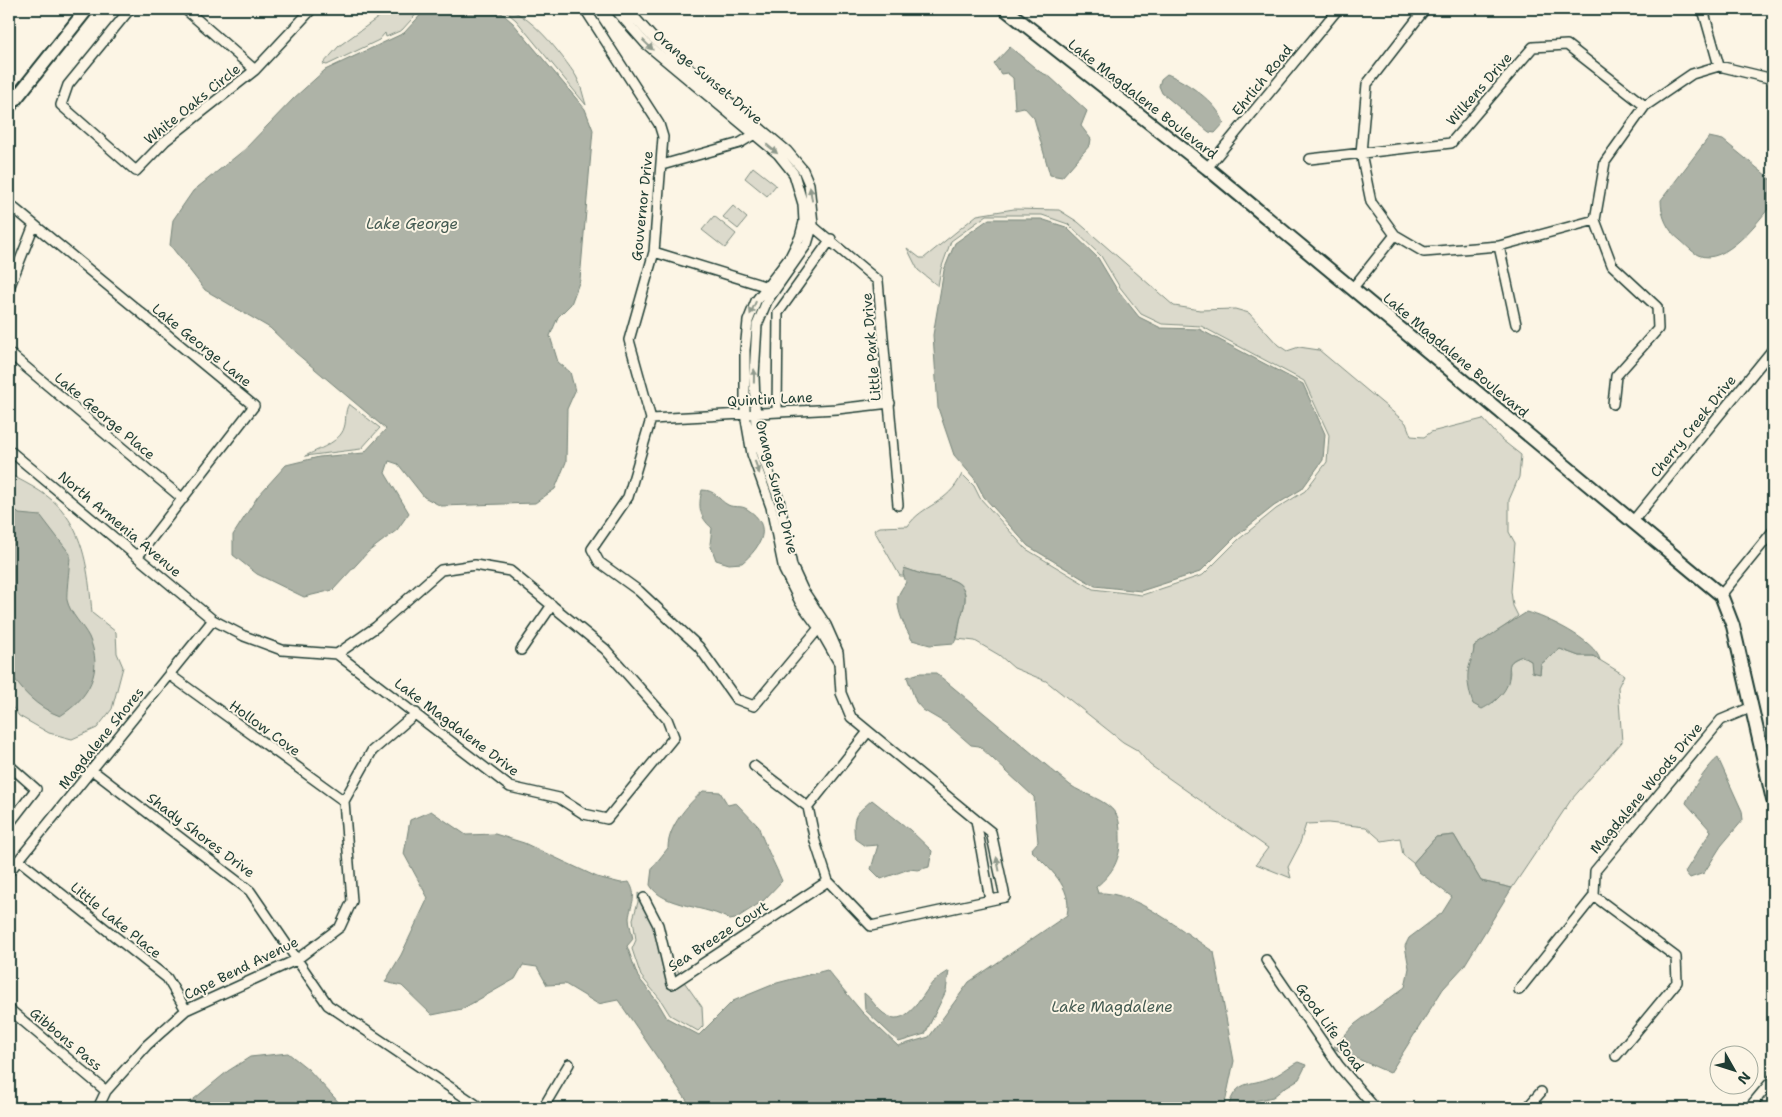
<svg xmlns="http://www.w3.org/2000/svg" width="1782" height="1117" viewBox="0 0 1782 1117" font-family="'Shantell Sans',sans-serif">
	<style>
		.green { fill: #dcdacc; stroke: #7e8c80 }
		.water { fill: #aeb3a7; stroke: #758479 }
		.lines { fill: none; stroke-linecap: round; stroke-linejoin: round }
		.street-casing { stroke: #1f3d34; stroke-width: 12 }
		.secondary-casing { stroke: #1f3d34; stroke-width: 16 }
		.street { stroke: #fcf5e5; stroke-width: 9 }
		.secondary { stroke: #fcf5e5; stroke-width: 12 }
		.oneway { fill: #8e998c }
		.labels { text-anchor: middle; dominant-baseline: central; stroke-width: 4; stroke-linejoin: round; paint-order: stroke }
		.street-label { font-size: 14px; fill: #1f3d34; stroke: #fcf5e5 }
		.water-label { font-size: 15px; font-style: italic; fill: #435a51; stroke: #fcf5e5 }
	</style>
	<rect width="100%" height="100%" fill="#fcf5e5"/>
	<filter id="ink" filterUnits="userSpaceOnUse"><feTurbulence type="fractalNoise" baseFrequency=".02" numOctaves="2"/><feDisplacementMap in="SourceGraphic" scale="10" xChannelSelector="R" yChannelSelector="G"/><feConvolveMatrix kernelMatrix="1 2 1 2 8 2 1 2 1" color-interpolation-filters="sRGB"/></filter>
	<g filter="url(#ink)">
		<path class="green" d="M390,9H421L402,30L386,37L385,33L379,40L327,65L323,64L339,46Z
			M503,9C527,9 563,56 576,76C581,84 583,96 586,105L516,20Z
			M753,167L776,185L767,196L745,178Z
			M733,206L747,218L738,229L723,217Z
			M1014,209L1059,210L1078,222L1174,306L1200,310L1235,309L1249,313L1278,345L1287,351L1299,347L1319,350L1406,423L1411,436L1424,437L1431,432L1483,419L1502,440L1521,455L1519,477L1509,500V532L1515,543L1511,591L1513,606L1518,616L1497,633L1474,646L1473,659L1468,672L1493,703C1500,696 1505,689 1508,680C1514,667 1501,665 1522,656L1531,661L1540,674L1541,664L1560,649L1579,656H1593L1624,675L1618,687L1622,742L1571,800L1512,888L1481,881L1454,835L1436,837L1413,863L1403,855L1400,838L1382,841L1366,827L1328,823L1306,824L1299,846L1288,867L1291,878L1256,864L1268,848L1150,765L1137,750L1123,742L1046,681L1014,668L999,655L975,641L957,639C959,632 959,624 961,616C973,584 958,579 931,576C922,575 913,571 904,568V576H900L874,530L880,527L908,526C922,504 948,505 962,474L974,486L980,498L1026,549L1093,589L1142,595L1203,575L1238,540L1276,509L1305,491L1327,462L1329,435L1304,381L1201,326L1162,324L1141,314L1119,286L1101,256L1068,224L1042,215H987L951,241L941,269L938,286L918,270L907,248L920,258H924L977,215Z
			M714,216L736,234L725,248L702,230Z
			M349,404L380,428L361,449L305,456C317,450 340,442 344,428C347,420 344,411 349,404Z
			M9,474C28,484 53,496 65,514C86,542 89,579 92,613L116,632L117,653L123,667L112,709L97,728L72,739L49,733L19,716L9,703Z
			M638,893L648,901L665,948L685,983L702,1007L703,1026L698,1031L670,1015L660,999L641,976L632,949L636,940L633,919L638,902Z"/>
		<path class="water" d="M426,9H497L513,23L585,109L593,130L580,280L571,304L558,317L550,336L558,362L570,372L575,391L567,409L566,462L555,489L535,503L441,506L424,497L398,464L389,461L385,473L409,513L397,530L368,552L333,590L304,597L257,574L233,555V535L258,496L286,465L319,457L364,453L386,429L296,353L270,328L205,290L170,245L173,220L193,191L244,150L294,98L325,70L404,33Z
			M1010,47L1040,72L1049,76L1087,111L1081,126L1091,139L1090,145L1062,177L1050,175L1034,118L1024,107L1015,109L1013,78L1007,73L1001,74L994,64Z
			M1167,74C1187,82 1217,102 1224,123L1215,133L1209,132L1162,93L1159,86L1161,79Z
			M1709,137L1723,140L1773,181V203C1759,220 1725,267 1698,255C1692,252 1685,244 1680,240C1667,230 1661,216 1661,200Z
			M989,219H1041L1066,227L1098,258L1116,288L1139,317L1161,328L1199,329L1303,384L1325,434L1323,460L1302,489L1274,506L1235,537L1200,572L1141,591L1095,586L1028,546L984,497L974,478L954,455L938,408L933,335L944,270L955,243Z
			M702,490C716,490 717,499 728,505C734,508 741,505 747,509C774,526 761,547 742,563L729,564L716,560L710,544L712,528C699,517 698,506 702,490Z
			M9,503L19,514L41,516L70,554C70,564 66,593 67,600C70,614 83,625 89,637C104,671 89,698 60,716C38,708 19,690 9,669Z
			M904,568C913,571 922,575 931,576C960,579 972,585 961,617C958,626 959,635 954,643L930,645L912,640C906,629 896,611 898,597C899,592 904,586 906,582L903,574Z
			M1527,612C1546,617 1595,640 1600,660L1593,656H1579L1560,649L1541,664L1540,674L1532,672L1531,661L1522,656C1507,662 1510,663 1509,677C1508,692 1494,703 1482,709L1473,704C1470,695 1467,683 1468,673C1469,663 1474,656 1474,646Z
			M920,673H936L1070,785C1084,795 1106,799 1116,814C1120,820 1120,830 1120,837C1121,859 1113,873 1096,887L1098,893C1136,891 1183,932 1214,952L1234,1061L1224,1108H692L618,1000L598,1004L565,984L547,985L537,967L523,965L515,979L462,1009L432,1015L402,986L385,982L401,955L428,898L404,854L410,820L431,811L466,835L495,834L524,843L597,877L621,883L629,882C638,896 631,903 629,918C629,924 632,933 633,939L627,946L638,977L657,1001L667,1018L699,1035L733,1001L777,983L827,970L862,1012L898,1046L929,1037L969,982L1067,915C1073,886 1049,869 1031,850L1038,842L1034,797L979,746L971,745L947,724L923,710L916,702L907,677Z
			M1718,758L1742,811L1743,820L1721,846L1704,873L1690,878L1685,872L1711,831L1686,803C1689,793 1710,763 1718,758Z
			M703,791L720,792L728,805L736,803L759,827C759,833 778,871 782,881L763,901L735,919L730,920C708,905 663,908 650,885L652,868L668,848C668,827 687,805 703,791Z
			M872,800L910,830L932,851L929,867L918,870L909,869L881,879L871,869L878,845L865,846L855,839C852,815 855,815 872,800Z
			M1454,835L1481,881L1512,888L1464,966L1443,989L1390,1073L1333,1048L1355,1024L1405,987L1409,968L1405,946L1409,938L1442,913L1452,897L1419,872L1413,863L1436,837Z
			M949,971L946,991L925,1034L899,1042L865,1010L864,993C872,999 875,1007 883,1013C906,1031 921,996 933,982C938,978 944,974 949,971Z
			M288,1053L308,1069L344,1108H183L228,1071L250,1057Z
			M1298,1062L1306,1065L1299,1079L1284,1088L1273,1097L1249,1102L1236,1108H1228C1236,1079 1250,1086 1270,1078C1280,1075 1289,1066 1298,1062Z"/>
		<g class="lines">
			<defs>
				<path id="street" d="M130,9L68,85L61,105L136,171L165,141L255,70L312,9
					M185,9L255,70
					M585,9L659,124L663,137L654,252L629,340L651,419L628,497L592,549L599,562L639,591L699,647L736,699L754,706L819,628L824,626
					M615,9L646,44L778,154L794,174L803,204L804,222L800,237L790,257L756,301L748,321L745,350V414L752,454L771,507L784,570L800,602L819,628L839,663L838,652L826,625L803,590L792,566L779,500L760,449L756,428L754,376L757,325L767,301L807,244L813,224L809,184L803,170L787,151L652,37L627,9
					M1425,9L1367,84L1361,153L1371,202L1395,235L1424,252L1499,246L1595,220
					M1699,9L1704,13L1719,66
					M1310,159L1451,143L1533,47L1567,45L1645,106
					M662,165L740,143L758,132
					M1207,168L1338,9
					M9,204L254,406L138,556
					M809,223L878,281L898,505
					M1499,246L1516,324
					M654,252L771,288
					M9,288L34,225
					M1352,289L1395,235
					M9,353L183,499
					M1613,404L1616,376L1658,329L1657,307L1612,265L1595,220L1605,162L1645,106L1692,74L1719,66L1773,79
					M777,412L778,313L831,239
					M651,419L837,409L890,403
					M9,450L213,620L244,636L282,650L337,654L510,787L559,798L584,814L607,819L674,737L667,719L605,649L510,571L475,565L441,570L376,627L337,654
					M1633,521L1773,349
					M1721,595L1773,531
					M521,650L552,605
					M839,663L841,693L851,717L976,820
					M170,675L344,801
					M9,765L36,789L9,824
					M754,766L808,807L815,841L828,881L871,926L1005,897L991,832L976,820L990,900
					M92,770L250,891L328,1005L481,1108
					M808,807L867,733
					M19,860L167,978L186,1010
					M9,872L213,620
					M644,898L658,925L672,984L828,881
					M1266,960L1339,1066L1375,1108
					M1519,990L1594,896
					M9,1009L106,1091
					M1616,1056L1677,982L1676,957L1594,896L1595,871L1721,720L1752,707
					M98,1108L106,1091L147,1045L186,1010L296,960L340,927L352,901L344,801L372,751L416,713
					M543,1108L569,1064
					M1527,1108L1541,1092
					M1749,1108L1773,1079"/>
				<path id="secondary" d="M1005,9L1207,168L1721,595L1733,626L1773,800
					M9,107L87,9"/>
			</defs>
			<use href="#street" class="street-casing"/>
			<use href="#secondary" class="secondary-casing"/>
			<use href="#street" class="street"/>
			<use href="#secondary" class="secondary"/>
		</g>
		<defs><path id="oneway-solid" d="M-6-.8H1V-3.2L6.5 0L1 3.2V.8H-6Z" transform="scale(1.25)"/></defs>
		<g class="oneway">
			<use href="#oneway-solid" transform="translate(648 45) rotate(44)"/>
			<use href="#oneway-solid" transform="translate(772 149) rotate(40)"/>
			<use href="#oneway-solid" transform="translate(811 194) rotate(-99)"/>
			<use href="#oneway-solid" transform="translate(753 308) rotate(114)"/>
			<use href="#oneway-solid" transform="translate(754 376) rotate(-89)"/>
			<use href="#oneway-solid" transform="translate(757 467) rotate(70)"/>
			<use href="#oneway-solid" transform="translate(998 864) rotate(-102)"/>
		</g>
	</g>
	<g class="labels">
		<g class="street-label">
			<text transform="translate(708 77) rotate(40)">Orange Sunset Drive</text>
			<text transform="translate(1262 80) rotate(-51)">Ehrlich Road</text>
			<text transform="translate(1479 89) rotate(-49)">Wilkens Drive</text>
			<text transform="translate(1143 99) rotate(38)">Lake Magdalene Boulevard</text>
			<text transform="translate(192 104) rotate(-39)">White Oaks Circle</text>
			<text transform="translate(642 206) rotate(-84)">Gouvernor Drive</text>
			<text transform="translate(202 345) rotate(39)">Lake George Lane</text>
			<text transform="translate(871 347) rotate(-95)">Little Park Drive</text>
			<text transform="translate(1456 355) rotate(40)">Lake Magdalene Boulevard</text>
			<text transform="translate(770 399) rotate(-3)">Quintin Lane</text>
			<text transform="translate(105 416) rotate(40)">Lake George Place</text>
			<text transform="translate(1693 426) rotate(-51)">Cherry Creek Drive</text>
			<text transform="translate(777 487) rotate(76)">Orange Sunset Drive</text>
			<text transform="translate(120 524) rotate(40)">North Armenia Avenue</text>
			<text transform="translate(457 727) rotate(37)">Lake Magdalene Drive</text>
			<text transform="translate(265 728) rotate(36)">Hollow Cove</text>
			<text transform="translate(101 738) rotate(-51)">Magdalene Shores</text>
			<text transform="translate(1646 788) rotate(-50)">Magdalene Woods Drive</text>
			<text transform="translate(201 835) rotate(37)">Shady Shores Drive</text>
			<text transform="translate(116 920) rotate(39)">Little Lake Place</text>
			<text transform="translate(718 936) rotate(-33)">Sea Breeze Court</text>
			<text transform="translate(241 968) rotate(-26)">Cape Bend Avenue</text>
			<text transform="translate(1330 1027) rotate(54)">Good Life Road</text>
			<text transform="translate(66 1039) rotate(40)">Gibbons Pass</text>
		</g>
		<g class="water-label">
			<text x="412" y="224">Lake George</text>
			<text x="1112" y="1007">Lake Magdalene</text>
		</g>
	</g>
	<rect width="1782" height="1117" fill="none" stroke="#fcf5e5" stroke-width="30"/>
	<rect x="15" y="15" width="1752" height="1087" fill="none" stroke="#1f3d34" stroke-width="2" filter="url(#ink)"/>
	<g transform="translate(1734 1070) rotate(129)"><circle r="24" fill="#fcf5e5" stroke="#a4ab9e"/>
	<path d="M0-4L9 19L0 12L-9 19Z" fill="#1f3d34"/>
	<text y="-8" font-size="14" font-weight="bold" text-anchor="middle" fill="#1f3d34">N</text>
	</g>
</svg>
